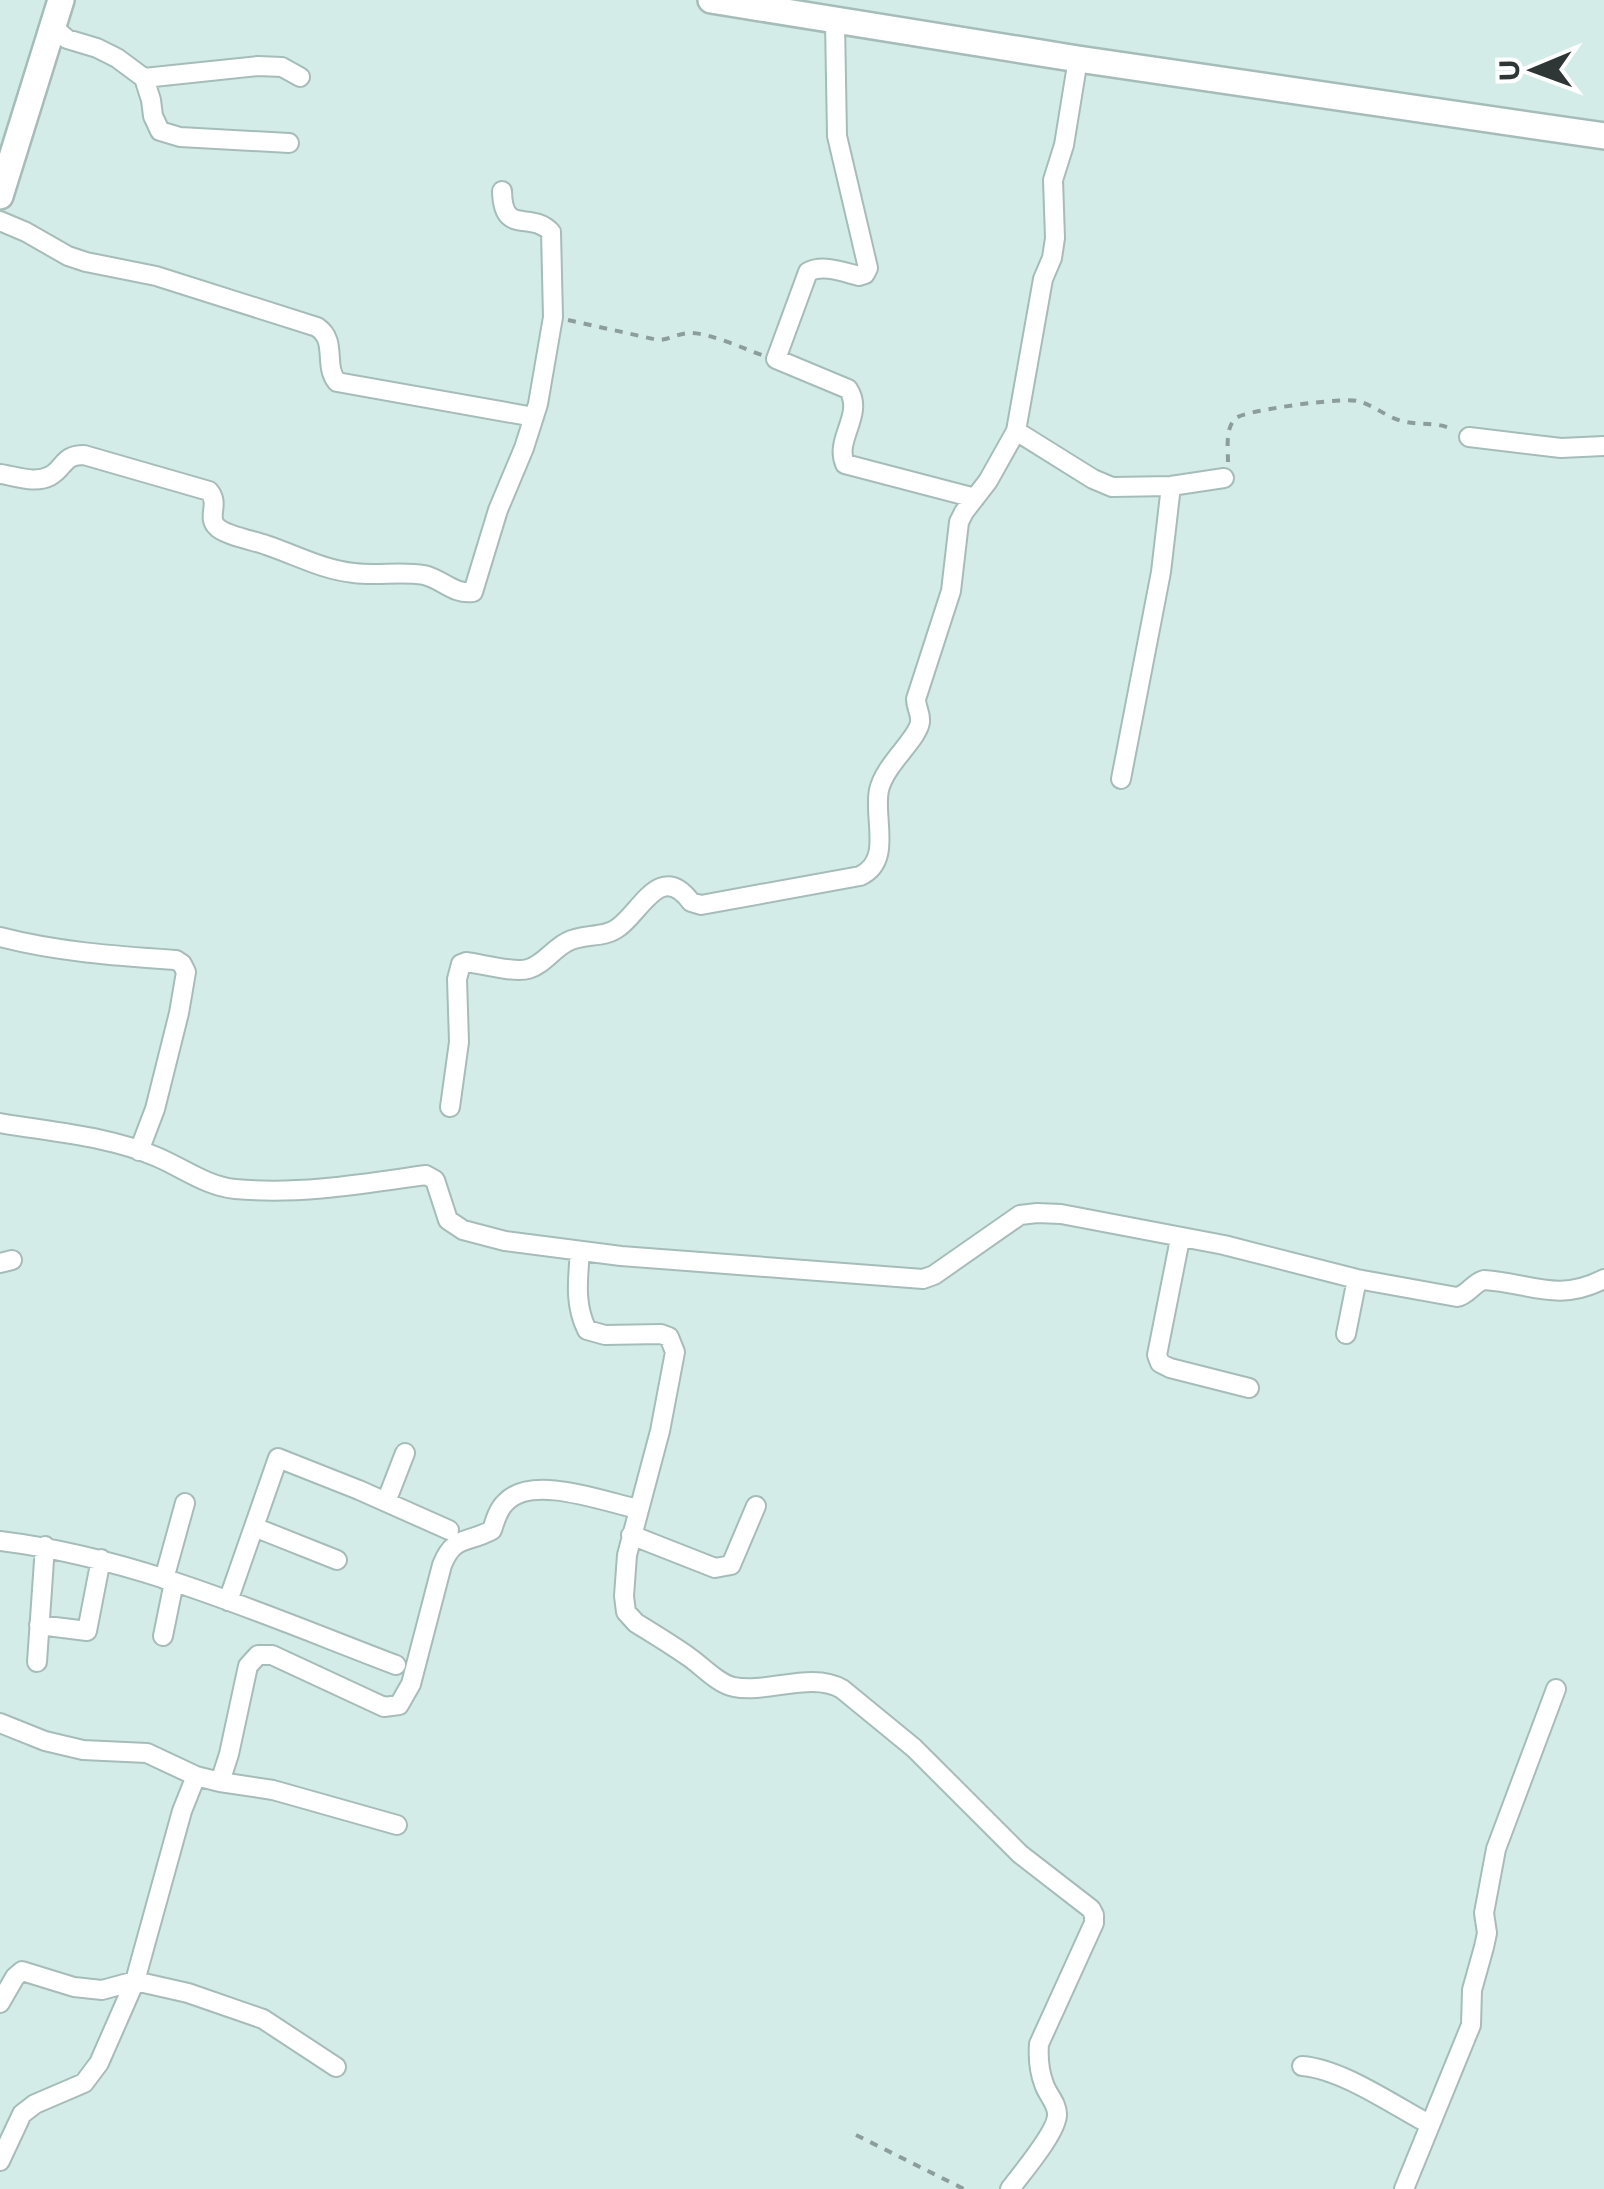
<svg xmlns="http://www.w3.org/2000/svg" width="1604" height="2189" viewBox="0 0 1604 2189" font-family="Montserrat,sans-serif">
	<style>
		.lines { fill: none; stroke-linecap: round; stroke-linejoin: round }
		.minor-casing { stroke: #a6bcb8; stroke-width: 22 }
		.secondary-casing { stroke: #a6bcb8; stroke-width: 30 }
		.path { stroke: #8c9e9b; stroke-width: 4; stroke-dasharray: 8 8; stroke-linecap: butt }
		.minor { stroke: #fff; stroke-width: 18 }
		.secondary { stroke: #fff; stroke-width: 25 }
	</style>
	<rect width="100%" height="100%" fill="#d4ece8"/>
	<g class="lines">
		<defs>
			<path id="minor" d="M835,22L837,136L868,268L865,274L859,276C843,272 823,264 808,272L776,359L848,389C865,414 834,439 845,464L975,498
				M53,27L67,39L97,48L117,58L144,78L151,100L153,116L160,131L180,137L289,143
				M144,78L258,66L282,67L300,77
				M0,221L26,232L68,256L86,262L156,276L317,327C338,341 323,365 337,382L534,417
				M1016,431L1093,479L1112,487L1171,486L1224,478
				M1469,437L1561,448L1604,446
				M0,474C16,476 35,484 50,476C65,468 62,455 84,455L209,491C220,504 207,516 216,526C223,535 255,541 266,545C296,555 323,570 354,573C377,576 402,571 424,575C442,579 454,595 473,592L498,510L524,448L538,404L553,317L551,232C530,210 503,237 502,191
				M1121,779L1161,572L1171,486
				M0,937C57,952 117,956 176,960L182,964L186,972L179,1013L155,1109L139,1151
				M450,1107L459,1042L457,979L461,964L466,962C482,964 514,973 528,969C543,965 553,949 567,942C583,933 604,939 619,927C641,911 661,861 691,902L701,905L860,876C893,861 873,818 879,790C885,764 918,739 920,722C921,713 916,708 916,699L951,591L959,522L964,512L988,481L1016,431L1043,279L1052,258L1055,238L1053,180L1064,145L1078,59
				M0,1123C52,1132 109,1136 157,1157C183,1168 206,1186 235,1189C299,1195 363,1184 426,1175L435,1180L448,1220L463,1230L505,1241L621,1256L923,1279L934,1275L1020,1215L1037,1213L1061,1214L1224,1245L1357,1279L1457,1297C1468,1295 1473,1283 1484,1280C1531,1283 1557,1303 1604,1279
				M1180,1239L1157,1355L1160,1363L1170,1368L1249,1388
				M580,1251C578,1279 574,1304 587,1330L605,1335L661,1334L669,1337L675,1352L660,1431L627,1555L624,1596L626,1612L636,1623C654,1634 672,1645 689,1657C702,1666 718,1684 734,1687C766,1694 812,1671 842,1689L914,1748L1020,1854L1091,1909L1094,1915V1923L1039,2044C1038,2058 1039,2071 1044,2084C1047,2094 1057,2103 1057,2114C1058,2131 1021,2174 1010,2189
				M0,1263L12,1260
				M1346,1334L1357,1279
				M386,1502L405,1453
				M254,1527L337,1560
				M631,1535L715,1568L731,1565L756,1506
				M0,1541C138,1558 267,1616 396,1665
				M164,1579L185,1503
				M228,1601L278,1458L359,1490L449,1530
				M39,1625L87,1631L101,1559
				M163,1636L174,1582
				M37,1662L45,1546
				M0,1723L45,1741L83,1750L147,1753L196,1776
				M220,1782L273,1790L397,1825
				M0,2003L15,1977L22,1971L74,1987L102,1990L135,1981L182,1811L196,1776L220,1782L229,1754L248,1666L258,1655H272L384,1707L399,1705L411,1684L442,1565C454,1535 466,1544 492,1530C495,1521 498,1509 506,1502C532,1474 605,1502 638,1509
				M1302,2066C1342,2069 1393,2105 1429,2124
				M0,2161L22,2114L35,2104L84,2083L99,2063L135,1981L188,1993L263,2019L336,2067
				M1404,2189L1471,2025L1472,1990L1484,1947L1487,1933L1484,1913L1496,1849L1556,1689"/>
			<path id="secondary" d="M711,0L1078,59L1604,136
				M0,196L61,0"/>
		</defs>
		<use href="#minor" class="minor-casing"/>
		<use href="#secondary" class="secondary-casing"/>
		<path class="path" d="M568,320L658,340C669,340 679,333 690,333C710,333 742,348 762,355
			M1228,462C1228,449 1225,427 1236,418C1246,410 1344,397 1357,401C1375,405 1388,419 1406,422C1421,425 1437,422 1452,429
			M856,2135L964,2189"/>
		<use href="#minor" class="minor"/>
		<use href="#secondary" class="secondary"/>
	</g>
	<g transform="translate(1534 70) rotate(269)" stroke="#ffffff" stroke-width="8" paint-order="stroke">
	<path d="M0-8L18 38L0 25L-18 38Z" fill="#2e3735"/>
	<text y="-15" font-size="28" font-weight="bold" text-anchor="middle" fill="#2e3735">U</text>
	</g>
</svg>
